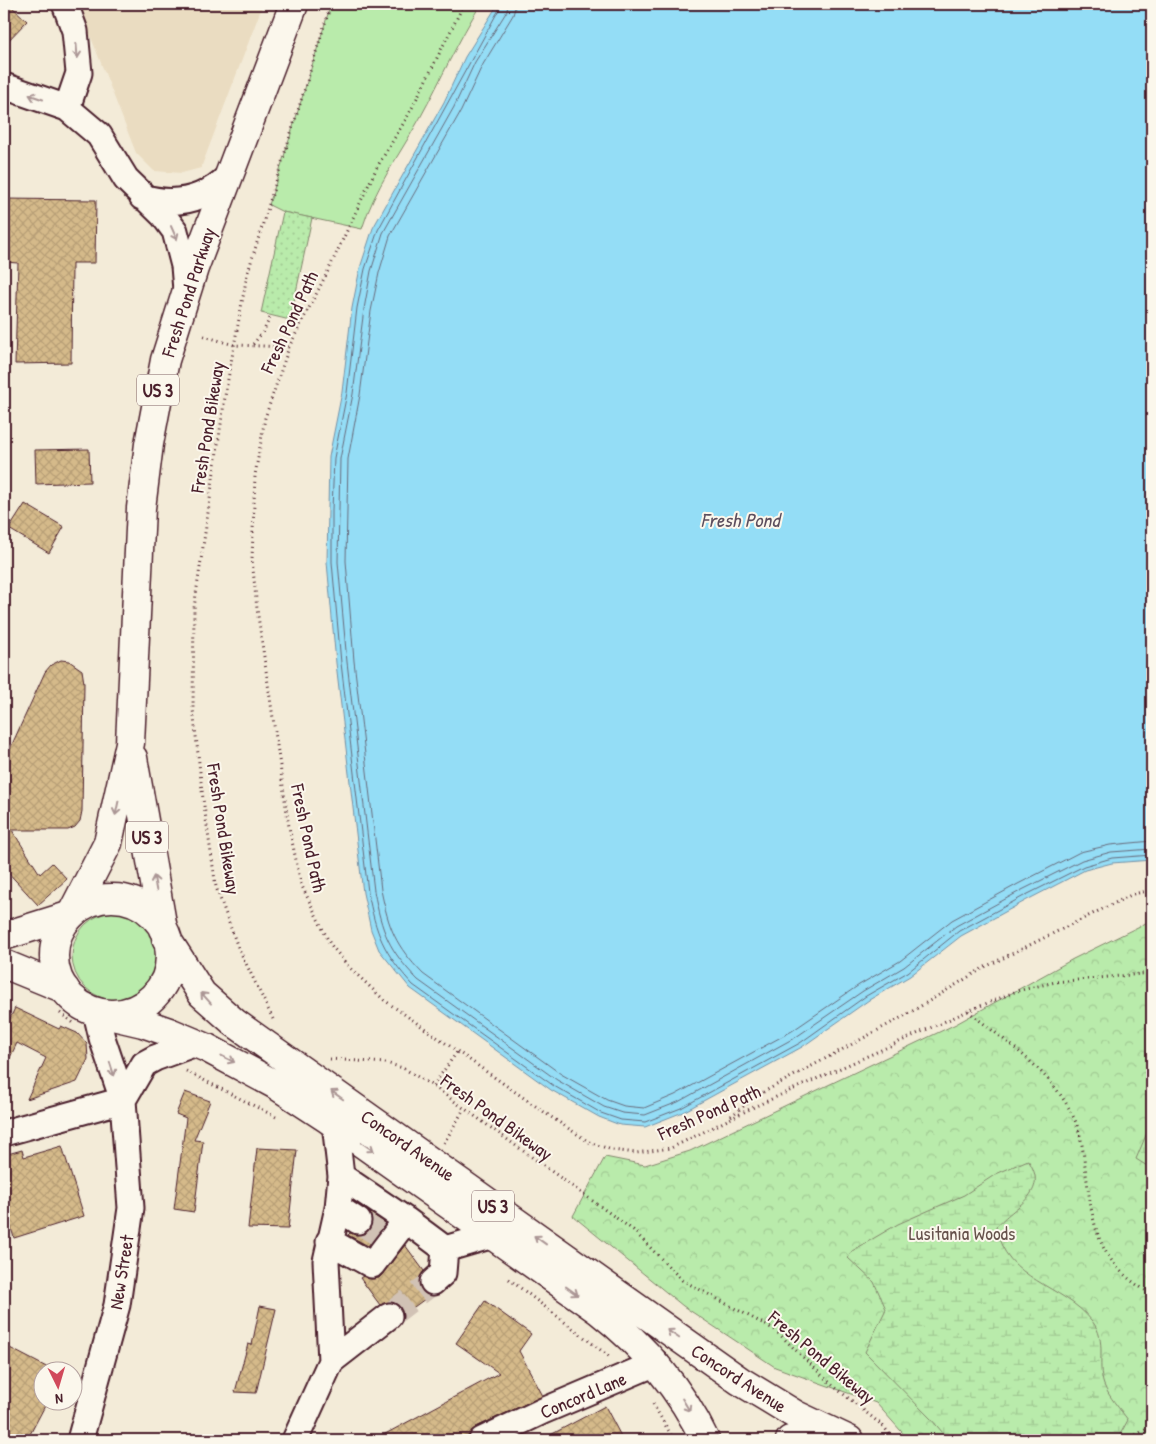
<svg xmlns="http://www.w3.org/2000/svg" width="1156" height="1444" viewBox="0 0 1156 1444" font-family="'Patrick Hand',sans-serif">
	<style>
		.built { fill: #eadcc1 }
		.green { fill: #b9ebab; stroke: #82856b }
		.forest { fill: url(#forest-crowns); stroke: #82856b }
		.wetland { fill: url(#wetland-marsh); stroke: #82856b }
		.garden { fill: url(#garden-dots); stroke: #82856b }
		.water { fill: #94ddf6; stroke: #7691a5 }
		.lines { fill: none; stroke-linecap: round; stroke-linejoin: round }
		.shore { stroke: #686b7c; stroke-width: 1 }
		.building { fill: url(#building-cross-hatch); stroke: #4a1f2b }
		.minor-tunnel { stroke: #d1c2b5; stroke-width: 25; stroke-dasharray: 25 12; stroke-linecap: butt }
		.minor-casing { stroke: #4a1f2b; stroke-width: 29 }
		.major-casing { stroke: #4a1f2b; stroke-width: 31 }
		.highway-casing { stroke: #4a1f2b; stroke-width: 31 }
		.path { stroke: #4a1f2b; stroke-width: 3; stroke-dasharray: 1 4; stroke-linecap: butt }
		.minor { stroke: #fbf7ec; stroke-width: 25 }
		.major { stroke: #fbf7ec; stroke-width: 28 }
		.highway { stroke: #fbf7ec; stroke-width: 28 }
		.oneway { stroke: #ab9695 }
		.labels { text-anchor: middle; dominant-baseline: central; stroke-width: 4; stroke-linejoin: round; paint-order: stroke }
		.shield { fill: #fbf7ec; stroke: #7f6065; stroke-width: 1 }
		.shield-label { font-size: 18px; font-weight: bold; fill: #4a1f2b }
		.street-label { font-size: 19px; fill: #4a1f2b; stroke: #fbf7ec }
		.park-label { font-size: 19px; fill: #66524b; stroke: #fbf7ec }
		.water-label { font-size: 20px; font-style: italic; fill: #5c4e5e; stroke: #fbf7ec }
	</style>
	<defs>
		<pattern id="forest-crowns" width="20" height="18" patternUnits="userSpaceOnUse" patternTransform="scale(1.25)"><rect width="20" height="18" fill="#b9ebab"/><path d="M2 6a3 3 0 1 1 6 0M12 15a3 3 0 1 1 6 0" fill="none" stroke="#a1c993"/></pattern>
		<pattern id="wetland-marsh" width="20" height="14" patternUnits="userSpaceOnUse" patternTransform="scale(1.25)"><rect width="20" height="14" fill="#b9ebab"/><path d="M1 5h8M5 5V1M11 12h8M15 12V8" fill="none" stroke="#a1c993"/></pattern>
		<pattern id="garden-dots" width="8" height="8" patternUnits="userSpaceOnUse" patternTransform="scale(1.25)"><rect width="8" height="8" fill="#b9ebab"/><path d="M2 2h.1M6 6h.1" fill="none" stroke="#a1c993" stroke-width="1.8" stroke-linecap="round"/></pattern>
		<pattern id="building-cross-hatch" width="8" height="8" patternUnits="userSpaceOnUse" patternTransform="scale(1.25)"><rect width="8" height="8" fill="#d5ba8a"/><path d="M0 0l8 8M0 8l8-8" fill="none" stroke="#b89f77"/></pattern>
	</defs>
	<rect width="100%" height="100%" fill="#f3ebd8"/>
	<filter id="ink" filterUnits="userSpaceOnUse"><feTurbulence type="fractalNoise" baseFrequency=".02" numOctaves="2"/><feDisplacementMap in="SourceGraphic" scale="10" xChannelSelector="R" yChannelSelector="G"/><feConvolveMatrix kernelMatrix="1 2 1 2 8 2 1 2 1" color-interpolation-filters="sRGB"/></filter>
	<g filter="url(#ink)">
		<path class="built" d="M78,4H263L201,168L182,173L154,171L136,153Z"/>
		<path class="green" d="M331,4H481C458,40 441,80 420,118C400,154 374,189 362,229L283,212L269,205Z
			M72 956a44 44 0 1 1 88 0a44 44 0 1 1-88 0Z"/>
		<path class="forest" d="M1152,920V1440H909L876,1403L775,1367L683,1306L573,1216L605,1157L645,1165L690,1151L956,1024L1073,959Z"/>
		<path class="wetland" d="M1152,1121V1169L1136,1159Z
			M1028,1160C1051,1194 1014,1205 996,1227C1005,1281 1063,1284 1092,1321C1108,1341 1096,1363 1104,1385C1109,1397 1120,1409 1128,1420L1117,1440H949L931,1419L865,1352L886,1309L874,1282L848,1258L852,1251L898,1224L964,1195L996,1174Z"/>
		<path class="garden" d="M283,212L312,218L290,320L261,313Z"/>
		<path class="water" d="M498,4H1152V860L1112,863L1085,870L1027,900L961,936L910,976L869,1000L802,1047L683,1112L645,1127L620,1125L599,1117L551,1090L410,988L379,950L371,930L363,893L336,663L327,562L329,457L342,392L352,308L360,268L373,228L444,102L465,57Z"/>
		<g class="lines">
			<path class="shore" d="M502,4L378,230L365,269L357,308L347,393L334,458L332,510V562L341,663L368,892C376,934 383,952 413,985L554,1086L601,1113L621,1120L645,1122L681,1108L800,1043L866,996L908,972L959,931L1024,896L1084,866L1112,858L1152,855
				M508,4L507,11L475,62L454,107L383,233L371,271L364,309L353,394L340,459L338,562L347,662L374,891C382,932 388,949 418,980L557,1080L604,1107L622,1113L645,1115L678,1102L796,1037L863,991L904,967L956,926L1022,890L1082,860L1111,852L1152,849
				M516,4L513,15L482,66L461,111L390,236L379,273L371,311L360,395L348,459L346,561L354,661L381,890C389,929 395,945 423,974L561,1074L607,1100L624,1106L644,1108L675,1095L792,1031L859,985L900,961L952,920L1018,884L1080,852L1110,845L1152,841"/>
		</g>
		<path class="building" d="M4,4H9L27,21L4,45Z
			M4,199L96,200L95,263H72L71,363L15,364L18,263L4,262Z
			M89,449L90,482L36,484L35,450Z
			M25,504L64,527L49,553L9,529Z
			M61,660L69,661L82,670L84,683L82,811L80,821L75,827L68,830H12L40,874L52,863L67,879L38,905L4,868V762L45,672L51,665Z
			M15,1008L59,1029L61,1026L77,1033L87,1044L88,1059L77,1082L27,1099L46,1058L17,1043L4,1070V1031Z
			M185,1092L210,1101L194,1140L203,1141L194,1212L174,1209L186,1118L176,1114Z
			M62,1146L84,1216L14,1238L4,1204V1155L22,1150L24,1157Z
			M257,1148L297,1150L288,1229L248,1228Z
			M369,1212L385,1223L368,1246L348,1235L350,1233L357,1235L364,1234L370,1229L372,1221Z
			M405,1245L424,1271L420,1277L419,1284L422,1291L429,1296L403,1315L401,1308L395,1303L388,1302L380,1305L360,1278L363,1276L371,1279L379,1278Z
			M485,1301L531,1334L519,1351L543,1396L476,1427L469,1435L459,1440H374L499,1373L456,1343Z
			M260,1306L276,1309L256,1393L235,1392L248,1344L252,1345Z
			M4,1345L56,1372H42V1402H47L27,1440H4Z
			M605,1406L623,1440H541Z"/>
		<g class="lines">
			<path class="minor-tunnel" d="M358,1221L382,1236
				M389,1316L433,1282"/>
			<defs>
				<path id="minor" d="M65,4L75,31L79,73L67,108
					M4,86L67,108L99,135L126,179L163,215L175,231L184,266L186,290
					M142,197C175,207 204,200 228,177
					M123,1100L144,1064L155,1058L196,1043
					M4,1133L123,1100
					M341,1176L406,1220
					M338,1208L358,1221
					M329,1241L372,1265L406,1220L445,1249L493,1235
					M433,1282L443,1273L445,1249
					M331,1361L389,1316
					M80,1440L117,1305L131,1208L123,1100L102,1038L96,1012
					M295,1440L331,1361L326,1261L338,1208L341,1176L335,1123
					M482,1440L543,1411L656,1363"/>
				<path id="major" d="M4,936L71,915
					M4,964L65,989"/>
				<path id="highway" d="M133,758L163,929
					M54 956a58 58 0 1 1 116 0a58 58 0 1 1-116 0Z
					M71,915L108,843L130,743L141,508L149,444L165,360L194,268L294,4
					M166,938L202,994L235,1023L740,1381L796,1415L849,1440
					M100,1013L143,1023L169,1032L207,1048L276,1085L328,1119L598,1310C644,1346 680,1387 705,1440
					M790,1440L817,1435L835,1436"/>
			</defs>
			<use href="#minor" class="minor-casing"/>
			<use href="#major" class="major-casing"/>
			<use href="#highway" class="highway-casing"/>
			<path class="path" d="M464,4L409,114L377,167L328,271L289,347L265,418L255,475L252,559L257,609L289,827L301,884L330,944L349,967L384,1000L554,1119L589,1142L612,1150L636,1153L671,1148L756,1106L968,1011L1017,991L1055,982L1152,973
				M204,336L234,345L289,347
				M253,344L263,332L271,316
				M968,1011C1007,1043 1052,1071 1074,1118C1081,1133 1083,1150 1085,1166C1093,1224 1095,1263 1152,1294
				M60,1013L75,1024
				M273,1019L237,945L216,887L203,799L193,709L194,608L226,390L247,275L331,4
				M330,1059L386,1063L403,1068L433,1086L633,1230L682,1280L775,1330L831,1384L883,1426L895,1440
				M186,1071L276,1117
				M433,1086L457,1052
				M731,1116L758,1095L906,1015L985,967L1133,894L1152,890
				M444,1143L464,1109
				M509,1279L611,1358
				M653,1404L674,1440
				M1127,1440L1152,1426"/>
			<use href="#minor" class="minor"/>
			<use href="#major" class="major"/>
			<use href="#highway" class="highway"/>
		</g>
		<defs><path id="oneway-shaft" d="M-6 0H5M1.5-3L5.5 0L1.5 3" fill="none" stroke-width="1.6" stroke-linecap="round" stroke-linejoin="round" transform="scale(1.25)"/></defs>
		<g class="oneway">
			<use href="#oneway-shaft" transform="translate(77 51) rotate(85)"/>
			<use href="#oneway-shaft" transform="translate(36 97) rotate(-161)"/>
			<use href="#oneway-shaft" transform="translate(174 233) rotate(66)"/>
			<use href="#oneway-shaft" transform="translate(117 808) rotate(102)"/>
			<use href="#oneway-shaft" transform="translate(155 883) rotate(-100)"/>
			<use href="#oneway-shaft" transform="translate(206 998) rotate(-132)"/>
			<use href="#oneway-shaft" transform="translate(228 1059) rotate(27)"/>
			<use href="#oneway-shaft" transform="translate(112 1069) rotate(72)"/>
			<use href="#oneway-shaft" transform="translate(337 1095) rotate(-145)"/>
			<use href="#oneway-shaft" transform="translate(368 1147) rotate(35)"/>
			<use href="#oneway-shaft" transform="translate(540 1240) rotate(-144)"/>
			<use href="#oneway-shaft" transform="translate(572 1291) rotate(36)"/>
			<use href="#oneway-shaft" transform="translate(673 1334) rotate(-145)"/>
			<use href="#oneway-shaft" transform="translate(686 1405) rotate(59)"/>
		</g>
	</g>
	<g class="labels">
		<g class="shield">
			<rect x="137" y="374.5" width="42" height="31" rx="4"/>
			<rect x="126" y="821.5" width="42" height="31" rx="4"/>
			<rect x="472" y="1190.5" width="42" height="31" rx="4"/>
		</g>
		<g class="shield-label">
			<text x="158" y="390">US 3</text>
			<text x="147" y="837">US 3</text>
			<text x="493" y="1206">US 3</text>
		</g>
		<g class="street-label">
			<text transform="translate(188 292) rotate(-72)">Fresh Pond Parkway</text>
			<text transform="translate(289 322) rotate(-65)">Fresh Pond Path</text>
			<text transform="translate(207 427) rotate(-81)">Fresh Pond Bikeway</text>
			<text transform="translate(224 829) rotate(81)">Fresh Pond Bikeway</text>
			<text transform="translate(309 838) rotate(78)">Fresh Pond Path</text>
			<text transform="translate(709 1112) rotate(-24)">Fresh Pond Path</text>
			<text transform="translate(497 1117) rotate(36)">Fresh Pond Bikeway</text>
			<text transform="translate(408 1145) rotate(35)">Concord Avenue</text>
			<text transform="translate(121 1272) rotate(-81)">New Street</text>
			<text transform="translate(822 1357) rotate(40)">Fresh Pond Bikeway</text>
			<text transform="translate(739 1378) rotate(33)">Concord Avenue</text>
			<text transform="translate(583 1395) rotate(-23)">Concord Lane</text>
		</g>
		<g class="park-label">
			<text x="962" y="1233">Lusitania Woods</text>
		</g>
		<g class="water-label">
			<text x="740" y="519">Fresh Pond</text>
		</g>
	</g>
	<rect width="1156" height="1444" fill="none" stroke="#fbf7ec" stroke-width="20"/>
	<rect x="10" y="10" width="1136" height="1424" fill="none" stroke="#4a1f2b" stroke-width="2" filter="url(#ink)"/>
	<g transform="translate(58 1386) rotate(175)"><circle r="24" fill="#fbf7ec" stroke="#b4a19f"/>
	<path d="M0-4L9 19L0 12L-9 19Z" fill="#d1495b"/>
	<text y="-8" font-size="14" font-weight="bold" text-anchor="middle" fill="#4a1f2b">N</text>
	</g>
</svg>
